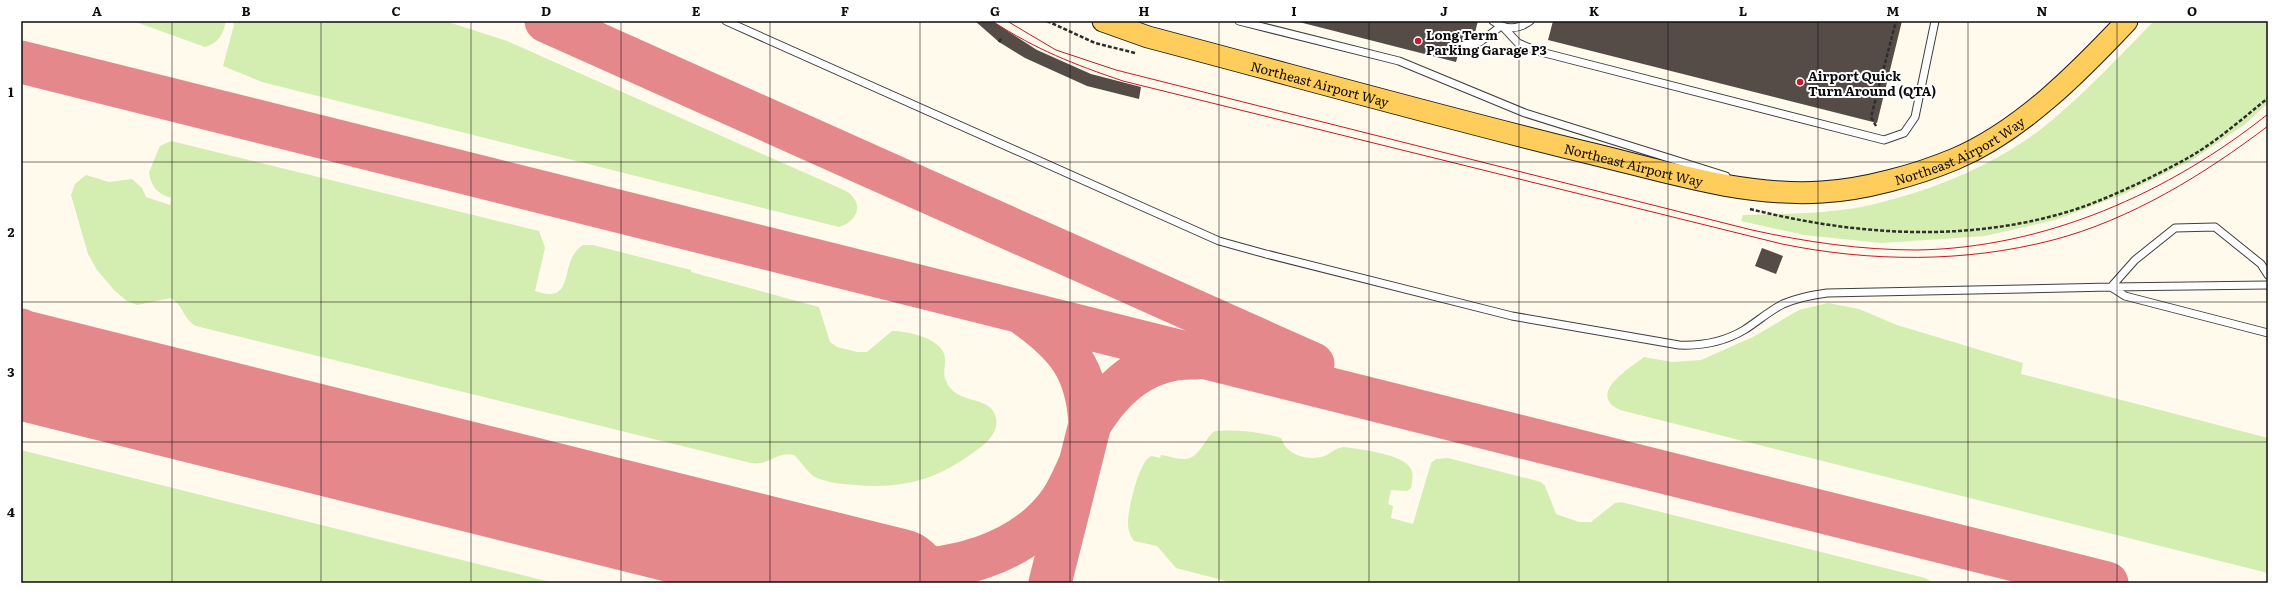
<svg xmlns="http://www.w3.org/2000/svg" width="2289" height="604" viewBox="0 0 2289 604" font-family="Literata,serif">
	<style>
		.green { fill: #d4edb1 }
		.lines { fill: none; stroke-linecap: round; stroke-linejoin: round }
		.taxiway { stroke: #e4888b; stroke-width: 43 }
		.runway { stroke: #e4888b; stroke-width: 109 }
		.building { fill: #564c47 }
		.service-casing { stroke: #3f3f3f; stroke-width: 9 }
		.primary-casing { stroke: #1d1d1d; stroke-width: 23 }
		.path { stroke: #2e2e2e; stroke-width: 2.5; stroke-dasharray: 4 2; stroke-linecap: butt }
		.service { stroke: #fff; stroke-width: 7 }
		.primary { stroke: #ffcd5b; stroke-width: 21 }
		.tram { stroke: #c9172b; stroke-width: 1 }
		.grid { fill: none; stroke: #0c0c0c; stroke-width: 1; stroke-opacity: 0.55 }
		.poi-dot { fill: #c9172b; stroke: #fff; stroke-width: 1.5 }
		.labels { text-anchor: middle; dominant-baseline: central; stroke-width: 4; stroke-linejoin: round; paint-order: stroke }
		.poi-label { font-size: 13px; font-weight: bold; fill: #0c0c0c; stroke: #fff; text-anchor: start }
		.street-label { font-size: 13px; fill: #0c0c0c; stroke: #fff }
		.neatline { fill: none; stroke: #0c0c0c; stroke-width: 1.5 }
		.grid-label { font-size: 13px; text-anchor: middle; font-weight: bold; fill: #0c0c0c }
	</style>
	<rect width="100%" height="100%" fill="#fffaeb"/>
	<path class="green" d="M133,21H226C223,34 219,43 205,47Z
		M232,21H445L507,41L844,190C865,201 859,221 839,227L262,82L223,66L234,25Z
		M2154,21H2268V103L2244,125L2192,160L2124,194L2055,220L1985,236L1881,243L1804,235L1741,221L1743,215C1782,214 1827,214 1866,206C1929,192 1994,166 2045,126C2084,94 2119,57 2154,21Z
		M171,141L539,231L545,248L535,291C578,306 557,261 583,245H593L691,270V272L819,307L830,342L837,347L857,352H867L892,331C907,331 942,338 945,357C946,365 942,373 946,381C956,406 991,394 996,418C999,433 985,445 974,452C936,480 903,489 855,485C843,484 829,483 817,478C809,475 801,461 794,455C775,451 771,466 751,463L196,326C184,320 183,305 171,298L137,305L127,301L115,291L97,270L88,254L71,195L75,184L86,175L109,182L132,179L142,188L146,197L170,205L171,198C157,193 151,187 149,172L160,146Z
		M1828,303L1859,309L1897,325L2023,363L2021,374L2268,438V573L1620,410C1586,394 1630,368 1644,357L1672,362L1701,360L1753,337L1799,310Z
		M1215,431C1236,429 1261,432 1281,438C1283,441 1283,444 1285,446C1294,458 1314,461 1327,455C1333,451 1336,448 1344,447C1359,449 1404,454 1411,469C1414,475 1412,482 1411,488L1407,491L1391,490L1388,504L1393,506L1391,518L1413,524L1431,463L1436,459L1448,458L1541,482L1545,486L1556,514L1579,522H1591L1615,503L1621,502L1925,578L1933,583H1234L1176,568L1157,546L1134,541C1130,536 1128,530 1128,524C1127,512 1140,457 1152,456L1160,458L1161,455C1169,456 1176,459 1183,459C1200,460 1203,439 1215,431Z
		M21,450L554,583H21Z"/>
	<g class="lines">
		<path class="taxiway" d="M546,21L1313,364
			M21,62L2107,583
			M1025,315C1068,346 1087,370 1090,424L1050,583
			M21,330L52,350L159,399
			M1090,424C1114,385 1147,356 1196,358
			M861,583L822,565C847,566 873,569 898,570C955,571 1018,554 1055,509C1067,495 1073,479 1080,463"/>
		<path class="runway" d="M21,365L896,583"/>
	</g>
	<path class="building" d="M975,21H992L1037,50L1091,74L1141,87L1139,99L1087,86L1025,58L999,42Z
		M1295,21H1478L1474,36L1464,33L1456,62Z
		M1553,21H1902L1877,123L1548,40Z
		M1762,248L1783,256L1776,274L1755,266Z"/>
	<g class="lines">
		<defs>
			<path id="service" d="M726,21L1219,241L1266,254L1512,316L1679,345C1703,346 1724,342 1744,330C1757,322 1769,311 1783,304C1797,298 1812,295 1827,293L2111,287L2125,296L2268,333
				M1239,21L1399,61L1525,113L1726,176
				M1493,21C1505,30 1518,30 1530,21
				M1504,28L1518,43L1537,51L1884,140L1904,133L1915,117L1935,21
				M1460,46L1480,42L1501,26
				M2268,275L2261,264L2215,227L2175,228L2135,260L2111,287L2268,285"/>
			<g id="primary">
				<path id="s1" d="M1103,21L1148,37C1296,76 1444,118 1593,154C1667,172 1745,197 1822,192C1863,190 1917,175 1955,159C2021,131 2079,72 2127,21"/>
			</g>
		</defs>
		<use href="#service" class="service-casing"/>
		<use href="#primary" class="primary-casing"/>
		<path class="path" d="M1047,21L1095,43L1135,53
			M999,42L1002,37
			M1876,126L1871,117L1896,21
			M1750,209C1854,235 1963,243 2067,212C2104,201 2151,178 2186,159C2215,143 2242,119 2268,98"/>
		<use href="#service" class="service"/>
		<use href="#primary" class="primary"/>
		<path class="tram" d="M992,21C1037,50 1073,64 1123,81L1782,244C1870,262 1965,263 2053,240C2130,220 2205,174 2268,126
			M1007,21L1056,50L1116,70L1752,230C1806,242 1861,250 1917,250C2045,248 2169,193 2268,114"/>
	</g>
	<path class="grid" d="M172,21V583M321,21V583M471,21V583M621,21V583M770,21V583M920,21V583M1070,21V583M1219,21V583M1369,21V583M1519,21V583M1668,21V583M1818,21V583M1968,21V583M2117,21V583M21,162H2268M21,302H2268M21,442H2268"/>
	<g class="poi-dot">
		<circle cx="1418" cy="41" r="4"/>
		<circle cx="1800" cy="82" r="4"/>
	</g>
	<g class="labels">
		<g class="poi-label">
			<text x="1426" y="34">Long Term<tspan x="1426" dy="15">Parking Garage P3</tspan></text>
			<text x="1808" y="75">Airport Quick<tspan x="1808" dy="15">Turn Around (QTA)</tspan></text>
		</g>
		<g class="street-label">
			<text stroke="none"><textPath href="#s1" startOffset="226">Northeast Airport Way</textPath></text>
			<text stroke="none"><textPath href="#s1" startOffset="886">Northeast Airport Way</textPath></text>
			<text stroke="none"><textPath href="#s1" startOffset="550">Northeast Airport Way</textPath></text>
		</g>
	</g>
	<rect width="2289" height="604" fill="none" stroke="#ffffff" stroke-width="44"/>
	<rect x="22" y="22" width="2245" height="560" class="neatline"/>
	<g class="grid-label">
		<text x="97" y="16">A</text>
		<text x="246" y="16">B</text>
		<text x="396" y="16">C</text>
		<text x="546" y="16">D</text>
		<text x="696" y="16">E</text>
		<text x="845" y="16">F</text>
		<text x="995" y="16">G</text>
		<text x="1144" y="16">H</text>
		<text x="1294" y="16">I</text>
		<text x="1444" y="16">J</text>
		<text x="1594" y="16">K</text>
		<text x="1743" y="16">L</text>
		<text x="1893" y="16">M</text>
		<text x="2042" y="16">N</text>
		<text x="2192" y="16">O</text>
		<text x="11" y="97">1</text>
		<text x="11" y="237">2</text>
		<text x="11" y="377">3</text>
		<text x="11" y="517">4</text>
	</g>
</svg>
